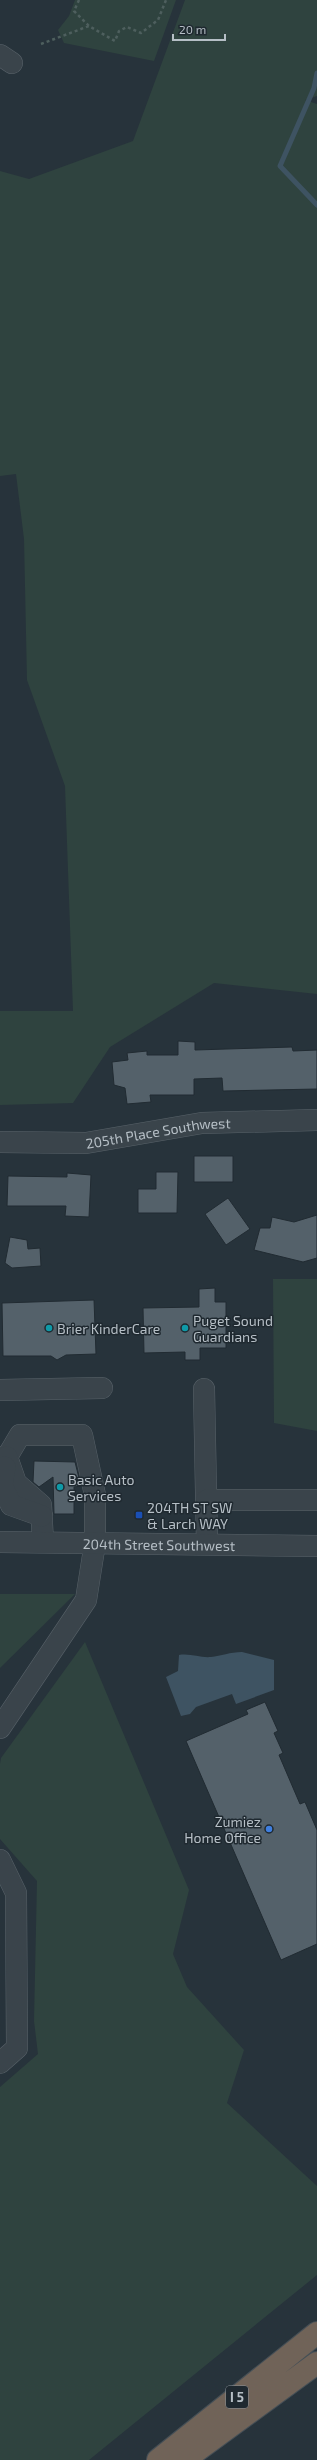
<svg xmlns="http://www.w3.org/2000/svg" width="317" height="2460" viewBox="0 0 317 2460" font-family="'Exo 2',sans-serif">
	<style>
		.green { fill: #2f433f }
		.water { fill: #3e5362 }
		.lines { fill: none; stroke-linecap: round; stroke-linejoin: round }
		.stream { stroke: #3e5362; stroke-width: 5 }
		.building { fill: #54616a; stroke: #212b32 }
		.minor-casing { stroke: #586269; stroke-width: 22 }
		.highway-casing { stroke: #454f56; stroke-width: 24 }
		.path { stroke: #4e5f5e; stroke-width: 2.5; stroke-dasharray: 3 3; stroke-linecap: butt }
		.minor { stroke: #3a444b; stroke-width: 21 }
		.highway { stroke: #706358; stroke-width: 22 }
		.culture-dot { fill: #0f9aa8; stroke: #1f2930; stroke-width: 1.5 }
		.transit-dot { fill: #1a4fb4; stroke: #1f2930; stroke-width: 1.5 }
		.shop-dot { fill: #3f7fe0; stroke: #1f2930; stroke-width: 1.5 }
		.labels { text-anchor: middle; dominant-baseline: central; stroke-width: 3; stroke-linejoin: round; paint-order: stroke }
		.shield { fill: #1f2930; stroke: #899299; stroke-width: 1 }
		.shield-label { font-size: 13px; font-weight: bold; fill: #b6bfc6 }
		.street-label { font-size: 14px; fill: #b6bfc6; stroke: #1f2930 }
		.poi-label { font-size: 14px; fill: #b6bfc6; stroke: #1f2930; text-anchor: start }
	</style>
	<rect width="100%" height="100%" fill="#27333b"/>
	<path class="green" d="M75,0H176L154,61L64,43L58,30L69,16Z
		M185,0H317V96L305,100L317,104V994L214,983L110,1047L73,1103L0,1105V1011H73L65,786L27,680L24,539L16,474L0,476V171L29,179L133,141Z
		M273,1279H317V1431L274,1423Z
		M0,1594H75L0,1668Z
		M85,1642L189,1890L173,1954L187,1987L244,2050L227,2103L317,2186V2275L89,2460H0V2087L38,2054L34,2021L37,1881L0,1839V1764L1,1758Z"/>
	<path class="water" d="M242,1652L274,1660V1690L236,1704L232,1694L196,1707L190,1714L181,1716L166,1677L178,1671L179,1655C190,1653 200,1658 211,1657C221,1656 230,1652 242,1652Z"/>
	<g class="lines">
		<path class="stream" d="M317,73L314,88L280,166L317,205"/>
	</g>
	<path class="building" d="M178,1041L195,1042V1050L292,1047L293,1051L317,1050V1089L223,1091L222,1078L194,1079V1095H150L151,1102L127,1104L125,1088L114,1085L112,1062L128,1060L127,1053L147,1051V1055H178Z
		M194,1156H233V1182H194Z
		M156,1172H178L177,1213H138V1189H156Z
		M67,1173L91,1175L89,1217L65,1216L66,1206H7L8,1176L67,1177Z
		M228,1198L250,1229L226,1245L205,1214Z
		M317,1215V1258L303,1262L254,1250L260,1228H270L272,1217L294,1222Z
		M10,1237L27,1240L28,1249L40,1248L41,1266L12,1268L5,1263Z
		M215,1288V1302H226V1348H200V1360H185V1352L144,1353L143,1308L199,1307V1289Z
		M94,1300L96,1354L66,1355L57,1360L51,1356H3L2,1303Z
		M34,1461L75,1462L81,1486L74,1487V1514H54L53,1477L39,1487L33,1482Z
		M265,1702L278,1731L274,1733L283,1753L279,1755L300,1804L305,1802L317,1830V1944L281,1960L186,1741L248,1714L246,1710Z"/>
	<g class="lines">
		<defs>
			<g id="minor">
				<path d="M0,55L12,63"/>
				<path id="s1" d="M0,1142L86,1143L202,1123L317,1120"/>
				<path d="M204,1389L207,1544"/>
				<path d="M0,1390L102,1388"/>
				<path d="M0,1457H7L20,1435H82L95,1495V1543L86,1600L0,1728"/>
				<path d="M7,1457L16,1483L41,1505L43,1542"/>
				<path d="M5,1467L2,1485L11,1505L42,1516"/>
				<path d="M207,1500H317"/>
				<path id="s2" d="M0,1542L317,1546"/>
				<path d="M0,1860L16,1893L17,2048L0,2063"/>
			</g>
			<path id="highway" d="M158,2460L317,2333
				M184,2460L317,2363"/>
		</defs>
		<use href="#minor" class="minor-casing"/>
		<use href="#highway" class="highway-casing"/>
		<path class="path" d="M79,0L74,11L89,26L115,41L119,31L127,27L141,33L158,20L166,0
			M41,44L89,26"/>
		<use href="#minor" class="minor"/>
		<use href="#highway" class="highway"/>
	</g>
	<g class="culture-dot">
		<circle cx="49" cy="1328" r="4"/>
		<circle cx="185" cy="1328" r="4"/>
		<circle cx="60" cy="1487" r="4"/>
	</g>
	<rect class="transit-dot" x="135" y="1511" width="8" height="8" rx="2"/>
	<circle class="shop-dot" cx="269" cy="1829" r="4"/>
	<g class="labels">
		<rect class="shield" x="226" y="2386" width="22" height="22" rx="3"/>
		<g class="shield-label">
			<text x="237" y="2397">I 5</text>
		</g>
		<g class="street-label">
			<text stroke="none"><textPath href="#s1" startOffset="159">205th Place Southwest</textPath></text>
			<text stroke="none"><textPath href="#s2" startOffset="159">204th Street Southwest</textPath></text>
		</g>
		<g class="poi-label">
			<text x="193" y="1320">Puget Sound<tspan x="193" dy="16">Guardians</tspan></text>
			<text x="57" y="1328">Brier KinderCare</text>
			<text x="68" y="1479">Basic Auto<tspan x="68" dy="16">Services</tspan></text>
			<text x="147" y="1507">204TH ST SW<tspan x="147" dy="16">&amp; Larch WAY</tspan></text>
			<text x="261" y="1821" text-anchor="end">Zumiez<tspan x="261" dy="16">Home Office</tspan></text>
		</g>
	</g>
	<path d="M173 34v6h52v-6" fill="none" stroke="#b6bfc6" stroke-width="2"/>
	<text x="179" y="34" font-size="12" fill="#b6bfc6" stroke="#1f2930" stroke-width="3" paint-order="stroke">20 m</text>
</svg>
